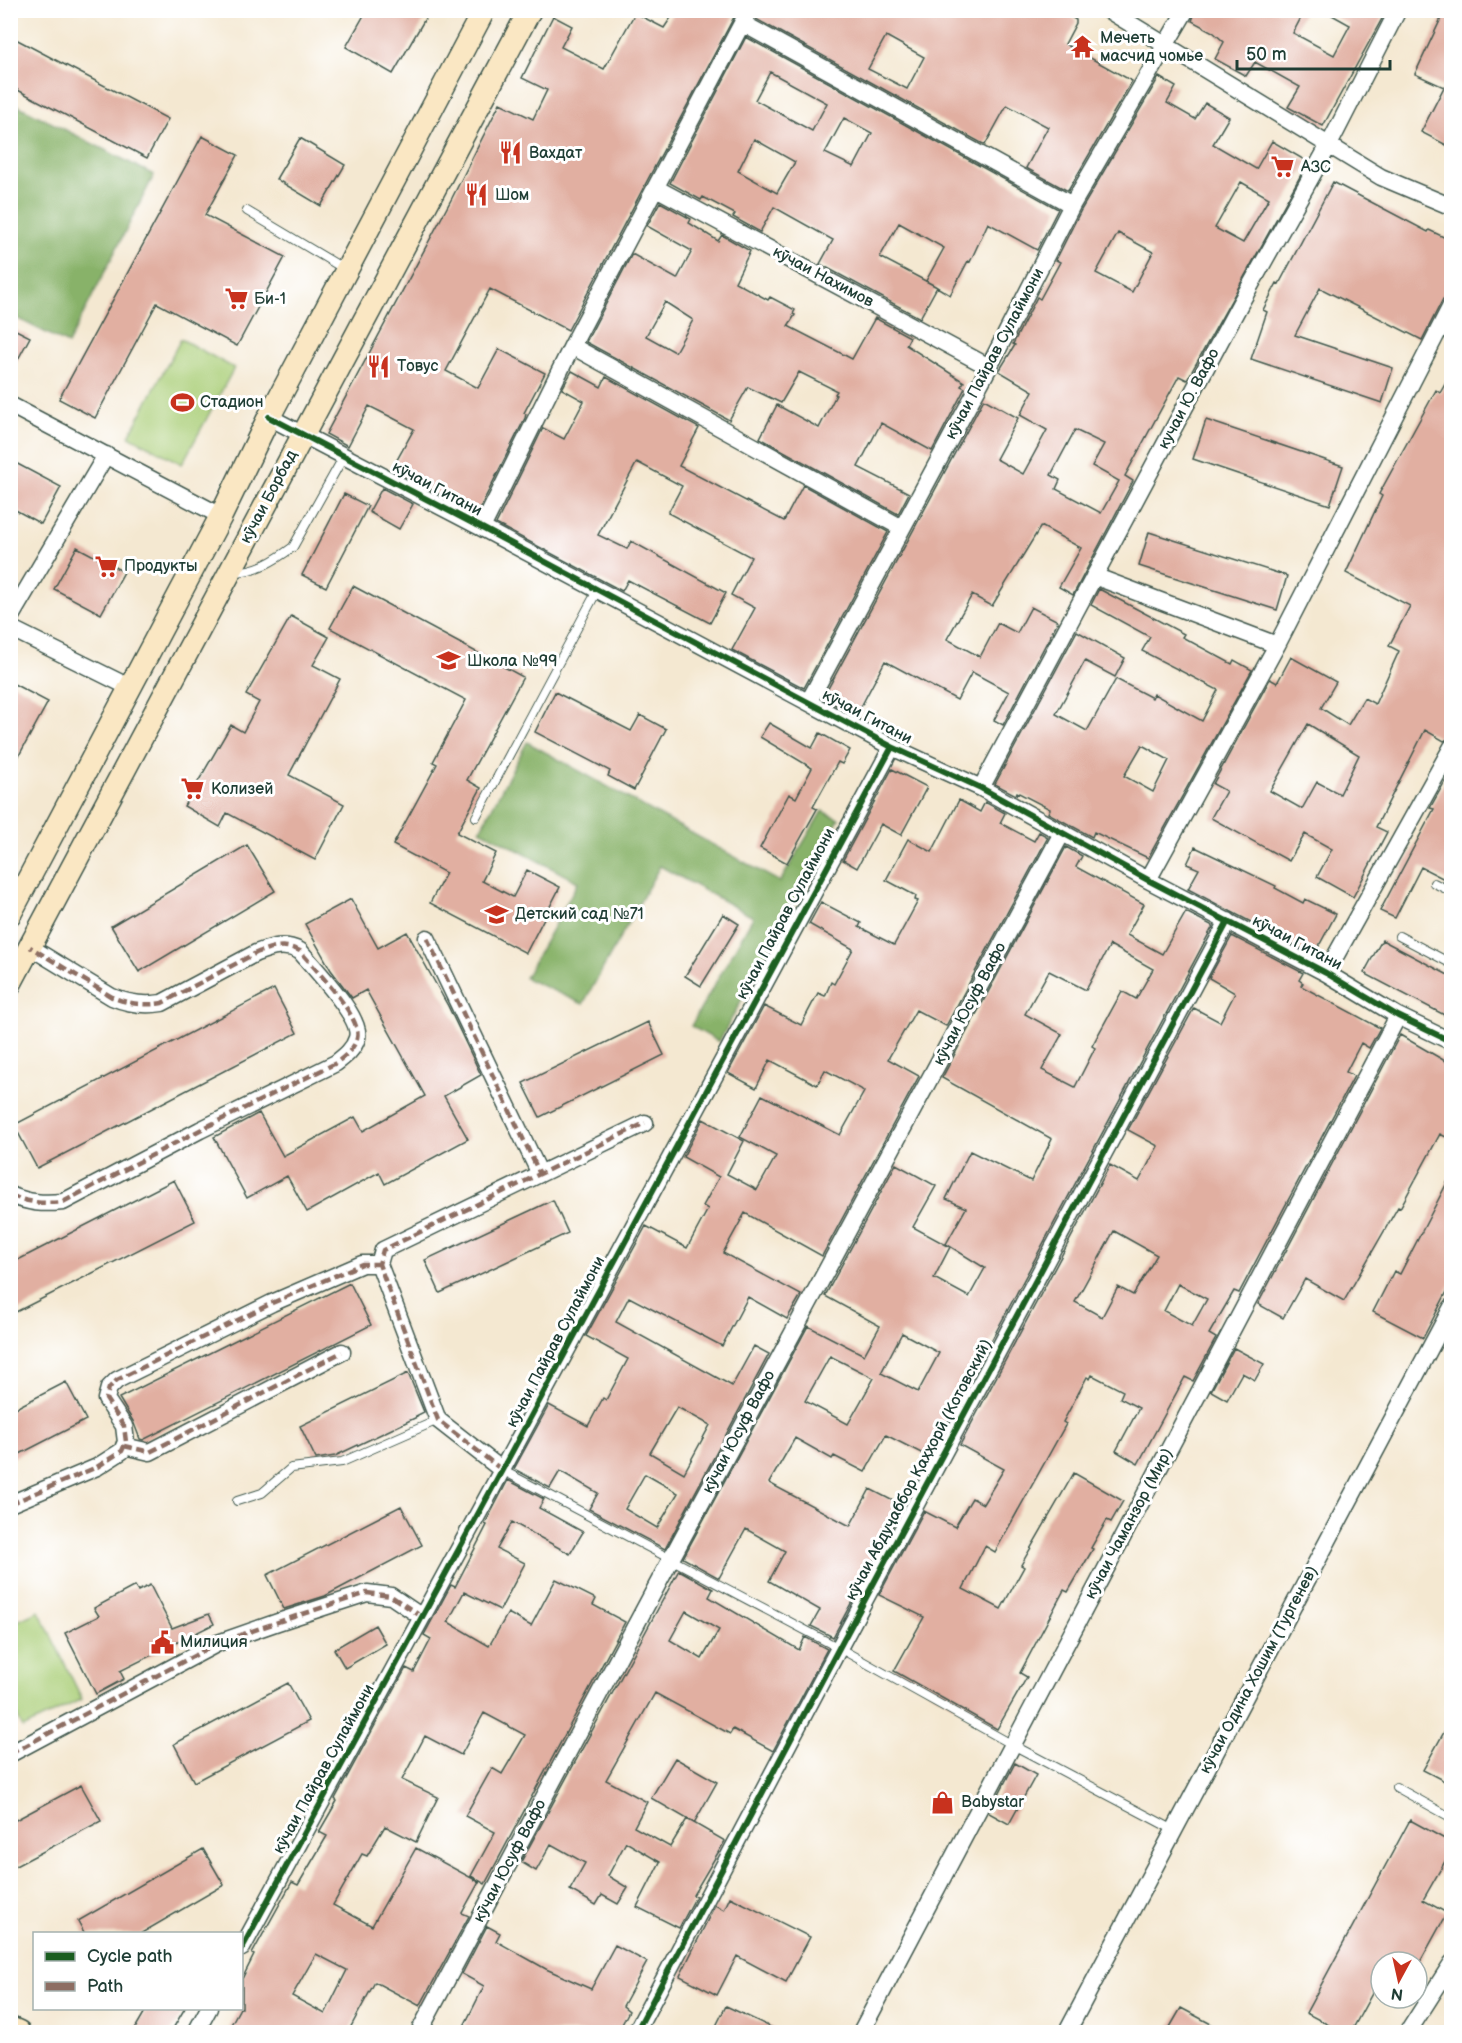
<svg xmlns="http://www.w3.org/2000/svg" width="1462" height="2043" viewBox="0 0 1462 2043" font-family="'Balsamiq Sans',sans-serif">
	<style>
		.green { fill: #abcf79; stroke: #658656; stroke-width: 1.5 }
		.forest { fill: #88b269; stroke: #54784e; stroke-width: 1.5 }
		.building { fill: #e1afa1; fill-rule: evenodd }
		.lines { fill: none; stroke-linecap: round; stroke-linejoin: round }
		.service-casing { stroke: #3f574c; stroke-width: 10 }
		.minor-casing { stroke: #3f574c; stroke-width: 19 }
		.secondary-casing { stroke: #3f574c; stroke-width: 25 }
		.service { stroke: #fff; stroke-width: 8 }
		.minor { stroke: #fff; stroke-width: 16 }
		.secondary { stroke: #fae7c3; stroke-width: 22 }
		.quiet { stroke: #8d6e63; stroke-width: 4.5; stroke-dasharray: 9 4.5; stroke-linecap: butt }
		.cycleway-casing { stroke: #fff; stroke-width: 10 }
		.cycleway { stroke: #1b5e20; stroke-width: 6 }
		.labels { text-anchor: middle; dominant-baseline: central; stroke-width: 6; stroke-linejoin: round; paint-order: stroke }
		.poi-label { font-size: 16px; fill: #1f3d34; stroke: #fff; text-anchor: start }
		.street-label { font-size: 16px; fill: #1f3d34; stroke: #fff }
	</style>
	<rect width="100%" height="100%" fill="#fff"/>
	<filter id="ink" filterUnits="userSpaceOnUse"><feTurbulence type="fractalNoise" baseFrequency=".0167" numOctaves="2"/><feDisplacementMap in="SourceGraphic" scale="12" xChannelSelector="R" yChannelSelector="G"/><feConvolveMatrix kernelMatrix="1 2 1 2 8 2 1 2 1" color-interpolation-filters="sRGB"/></filter>
	<filter id="wash" filterUnits="userSpaceOnUse"><feTurbulence type="fractalNoise" baseFrequency=".008" numOctaves="4" result="noise"/><feDisplacementMap in="SourceGraphic" scale="24" xChannelSelector="R" yChannelSelector="G"/><feGaussianBlur stdDeviation="1.35" result="paint"/><feColorMatrix in="noise" values="0 0 0 0 0 0 0 0 0 0 0 0 0 0 0 0 0 1.4 0 .05"/><feComposite in="paint" operator="in"/></filter>
	<g filter="url(#wash)">
		<rect width="100%" height="100%" fill="#f4e8d1"/>
		<path class="green" d="M181,339L234,368L182,464L129,436Z
			M39,1611L82,1699L23,1728L11,1703V1624Z"/>
		<path class="forest" d="M11,102L154,175L68,344L11,315Z
			M527,742L780,882L822,811L839,819L719,1042L691,1026L753,917L660,866L583,1004L525,978L578,882L480,830Z"/>
		<g id="blocks">
			<path class="building" d="M367,10H414L426,17L393,74L346,47Z
				M676,10H722L734,17L568,330L490,289L446,371L478,388L499,349L545,373L524,413L526,414L525,418L477,514L392,469L414,429L391,417L369,406L348,446L326,434L452,198L500,103L533,119L547,90L522,78L553,16L572,26L561,47L604,69L635,13L664,28Z
				M759,10H1060L1076,20V23L1065,44L1132,81L1068,191L1026,168L1048,127L1007,105L985,145L756,19ZM886,36L924,57L907,89L868,69Z
				M1196,10H1305L1293,33L1334,55L1350,25L1323,10H1375L1384,15L1323,126L1288,107L1300,87L1255,62L1246,76L1215,59L1224,42L1213,32L1192,21Z
				M1445,10H1452V148L1421,132L1444,87L1415,74Z
				M10,36L168,119L147,158L10,86Z
				M746,37L1058,209L1037,250L988,223L970,262L968,261L950,295L937,287L920,318L820,264L833,240L774,207L760,232L733,217L735,214L703,197L701,200L670,183ZM770,72L827,103L812,131L755,100ZM844,118L872,133L854,167L825,153ZM754,139L795,162L777,193L738,171ZM899,223L944,248L926,281L937,287L880,257Z
				M1159,77L1176,87L1167,103L1195,119L1205,103L1229,117L1213,144L1256,169L1272,141L1308,162L1187,380L1179,376L1125,476L1133,481L1073,595L1059,587L1081,548L1041,526L992,606L972,595L947,639L980,657L998,623L1017,633L1031,607L1058,621L1003,725L994,720L1009,692L972,672L957,700L885,661L856,716L823,698L984,399L1018,418L996,459L1023,474L1047,430L1020,415L1033,391L999,371L1015,345L1013,344L1037,297L1040,299L1060,262L1056,260L1081,210ZM1241,182L1269,198L1243,243L1215,228ZM1118,233L1153,252L1132,292L1096,273ZM1075,430L1104,444L1092,466L1119,481L1101,513L1056,489L1060,480L1051,475Z
				M202,136L238,155L205,215L285,257L237,346L157,303L95,418L59,399Z
				M300,138L345,165L321,206L276,179Z
				M1333,182L1428,232L1429,230L1452,241V294L1443,299L1422,340L1320,288L1295,335L1393,368L1382,403L1251,359L1267,312L1263,310L1277,283L1279,284Z
				M660,202L691,219L689,223L718,241L722,235L750,251L735,282L768,300L770,297L795,310L793,314L795,315L788,326L852,359L875,318L910,337L906,345L964,382L961,386L965,388L932,451L881,423L858,467L909,493L898,514L760,438L777,405L819,428L836,395L835,394L837,391L799,372L781,403L748,387L729,420L586,342L632,254L677,279L692,251L647,226ZM665,302L693,320L675,352L646,336Z
				M10,327L30,337L10,374Z
				M572,371L601,387L606,377L699,428L679,466L784,521L803,485L888,532L804,688L732,650L755,608L731,595L751,557L668,513L682,486L637,462L598,535L627,549L631,541L726,593L710,623L628,580L622,591L496,524L543,428L564,439L584,401L562,389Z
				M1452,372V737L1444,741L1425,730L1376,827L1387,832L1353,897L1317,877L1332,849L1305,834L1289,861L1211,818L1226,791L1213,784L1270,679L1277,683L1291,657L1336,682L1321,708L1348,725L1364,698L1375,704L1399,651L1389,646L1410,606L1346,573L1382,496L1379,494L1436,390L1440,393ZM1308,724L1359,755L1340,794L1317,782L1302,809L1270,791Z
				M1206,420L1343,466L1330,505L1193,459Z
				M10,460L61,487L41,524L10,507Z
				M382,488L413,504L399,529L369,512Z
				M344,494L368,506L326,587L302,575Z
				M1149,532L1287,576L1277,610L1139,566Z
				M77,547L124,572L101,614L54,589Z
				M353,586L523,677L467,780L481,788L457,833L496,853L482,881L513,897L527,870L560,887L526,953L430,903L446,873L393,845L437,764L433,762L466,700L330,628Z
				M1099,589L1184,634L1182,637L1232,664L1234,660L1252,670L1148,858L1094,832L1092,837L1048,813L1050,809L1017,792L1016,795L995,784L1077,631L1125,658L1115,677L1085,661L1056,714L1087,731L1116,679L1152,698L1154,694L1202,721L1218,690L1142,651L1150,637L1091,605ZM1142,745L1169,760L1153,792L1124,776Z
				M291,616L329,637L313,665L340,679L289,775L344,804L315,860L227,813L220,827L184,806L231,725L243,732L259,702L246,695Z
				M10,682L48,702L10,772Z
				M555,692L631,731L640,715L666,729L634,790L608,776L610,771L535,732Z
				M769,723L812,748L820,733L850,750L842,764L838,762L813,807L817,809L787,863L760,848L789,794L796,798L812,768L760,737Z
				M892,769L927,787L901,835L881,824L857,868L843,860Z
				M1452,769V883L1421,867L1395,918L1380,911L1434,809L1430,808Z
				M959,800L980,812L985,802L1005,813L1000,823L1034,841L1039,832L1048,837L946,1026L916,1010L888,1059L919,1076L822,1256L745,1213L723,1253L801,1295L787,1319L748,1297L722,1346L629,1297L616,1322L732,1386L754,1346L769,1354L665,1549L589,1509L598,1493L560,1471L550,1488L514,1469L549,1405L588,1426L603,1398L606,1400L628,1359L586,1336L646,1226L687,1248L708,1209L703,1206L719,1177L683,1157L703,1119L744,1141L727,1174L757,1190L776,1156L740,1137L762,1095L840,1135L864,1092L861,1089L825,1070L817,1085L770,1060L756,1088L728,1073L764,1006L801,1025L818,993L825,996L831,982L834,984L853,949L809,924L821,902L861,923L859,927L894,945L918,901L915,900L916,896L886,880L908,839L932,852ZM677,1407L710,1425L684,1473L650,1453ZM645,1474L678,1493L657,1528L625,1509Z
				M247,845L275,891L139,972L111,926Z
				M1066,847L1082,856L1076,867L1144,904L1127,935L1162,954L1186,912L1213,926L929,1457L886,1435L865,1472L834,1456L832,1459L795,1438L769,1483L850,1526L870,1489L903,1506L833,1637L811,1626L820,1610L769,1581L785,1551L746,1529L719,1578L683,1558L808,1326L864,1355L880,1326L825,1296L896,1164L936,1186L913,1227L950,1247L934,1278L969,1297L985,1268L946,1244L966,1208L946,1199L970,1151L1031,1181L1052,1139L942,1078ZM1110,945L1153,969L1136,999L1122,991L1092,1046L1095,1048L1075,1087L1042,1070L1062,1034L1025,1014L1049,971L1086,990ZM902,1333L939,1353L918,1392L881,1373ZM830,1356L874,1378L848,1424L805,1401Z
				M1195,847L1276,886L1275,888L1303,903L1305,899L1336,914L1314,955L1188,889L1199,869L1187,864Z
				M351,899L378,948L407,932L448,1006L481,1075L444,1096L468,1139L385,1184L379,1172L307,1212L287,1176L247,1198L214,1137L259,1113L283,1156L355,1117L363,1131L425,1096L366,990L352,998L331,970L305,924Z
				M723,914L739,924L701,986L685,976Z
				M1232,936L1303,973L1299,980L1303,983L1301,986L1380,1028L1369,1048L1361,1043L1346,1072L1354,1076L1239,1293L1234,1291L1209,1334L1216,1338L1193,1381L1185,1377L1138,1464L1116,1451L1139,1408L1120,1398L1123,1391L1092,1375L1090,1379L1087,1377L1063,1422L1066,1424L995,1552L985,1546L963,1589L1001,1609L1024,1567L1021,1565L1074,1473L1123,1501L1111,1522L1107,1520L1091,1548L1093,1549L1068,1592L1064,1590L1020,1673L1027,1677L997,1729L894,1671L924,1617L879,1595L924,1511L955,1527L972,1498L983,1504L1004,1469L960,1445L1110,1165L1139,1181L1158,1146L1128,1130L1194,1008L1220,1022L1235,993L1209,978ZM1114,1231L1157,1255L1133,1295L1118,1287L1102,1317L1075,1302ZM1178,1284L1207,1299L1192,1326L1164,1311Z
				M1382,940L1452,977V1019L1364,973Z
				M274,989L297,1033L37,1168L14,1125Z
				M648,1022L664,1055L540,1117L523,1083Z
				M1400,1035L1452,1065V1126L1446,1137L1440,1134L1400,1208L1398,1207L1344,1301L1305,1279L1283,1318L1258,1304Z
				M1452,1173V1282L1423,1338L1373,1312L1394,1271L1400,1274Z
				M174,1180L195,1221L10,1315V1264Z
				M553,1200L568,1233L440,1293L425,1260Z
				M350,1283L371,1325L143,1440L140,1439L133,1421L119,1398Z
				M1234,1348L1264,1364L1255,1380L1242,1373L1227,1400L1211,1391Z
				M408,1373L424,1412L416,1416L417,1417L335,1456L316,1459L300,1426Z
				M66,1382L86,1420L10,1459V1411Z
				M508,1480L544,1499L539,1508L583,1532L570,1554L512,1522L497,1549L525,1563L500,1610L464,1592L448,1622L489,1646L508,1613L531,1626L556,1579L596,1599L593,1605L625,1622L485,1884L471,1876L495,1832L465,1816L492,1768L502,1774L525,1735L484,1713L461,1755L425,1736L402,1780L438,1797L416,1842L385,1826L367,1856L362,1854L333,1905L372,1926L416,1848L479,1882L462,1913L469,1916L420,2006L375,1982L348,2032H227L240,2008H242V1979L254,1955L252,1954L292,1882L298,1885L327,1836L319,1832L337,1801L335,1799L406,1668L414,1672L431,1639L424,1635L451,1585L455,1587L487,1525L485,1524ZM316,1954L347,1970L325,2014L292,1996Z
				M401,1506L422,1545L325,1596L284,1609L267,1575Z
				M679,1570L713,1589L709,1597L799,1650L805,1637L827,1649L773,1751L733,1729L730,1734L655,1693L606,1780L647,1802L634,1827L670,1847L687,1819L725,1841L693,1895L696,1896L679,1928L637,1907L660,1862L626,1842L608,1876L628,1888L618,1904L602,1895L596,1905L570,1890L585,1863L551,1844L536,1871L521,1862ZM686,1611L719,1630L702,1659L670,1640Z
				M150,1585L172,1628L209,1614L214,1624L120,1671L124,1679L96,1694L65,1633L99,1616L94,1608L135,1586L138,1591Z
				M375,1625L386,1644L345,1668L334,1649Z
				M288,1683L309,1721L194,1782L174,1744Z
				M1452,1718V1785L1423,1770Z
				M675,1758L717,1782L694,1823L651,1798Z
				M1015,1763L1036,1775L1009,1824L989,1813Z
				M81,1785L101,1821L10,1869V1823Z
				M1410,1820L1452,1843V1849L1423,1900L1447,1913L1420,1962H1381V1977L1351,2032H1342L1306,2013Z
				M203,1849L224,1885L140,1934H85L78,1921Z
				M730,1897L810,1937L786,1982L737,1956L717,1995L680,1976L715,1905L724,1910Z
				M487,1926L500,1933L496,1941L546,1969L591,1989L615,1945L647,1962L623,2006L629,2011L618,2032H461L484,1986L462,1974Z
				M726,2006L781,2032H713Z
				M147,2008H185L171,2032H133Z
				M1181,2008L1226,2032H1180L1170,2027Z"/>
		</g>
	</g>
	<g filter="url(#ink)">
		<use href="#blocks" fill-opacity="0" stroke="#3f574c" stroke-width="1.5"/>
		<g class="lines">
			<defs>
				<path id="service" d="M247,211L346,270
					M233,572C258,571 274,561 293,547L344,456
					M476,817L598,589
					M1434,883L1452,892
					M1399,936L1452,964
					M502,1470L839,1648L1013,1745L1174,1830
					M237,1501L262,1493L291,1468L342,1462L438,1420
					M1396,1787L1452,1818"/>
				<path id="minor" d="M1108,10L1381,177L1452,207
					M742,23L1072,205
					M656,188L989,367
					M572,346L902,528
					M10,405L221,516
					M269,417L482,528L892,747L981,788L1148,880L1326,973L1398,1016L1452,1042
					M482,528L572,346L749,10
					M1094,576L1277,645
					M10,618L106,455
					M10,628L131,688
					M809,701L989,367L1072,205L1186,10
					M981,788L1240,304L1329,145L1398,10
					M1148,880L1277,645L1452,304
					M427,938L540,1174
					M1326,973L1452,747
					M10,1195C29,1203 43,1204 63,1202L200,1130L336,1063C345,1056 354,1049 357,1038C363,1018 313,967 300,951C284,943 272,947 256,953L162,1003C144,1006 129,1004 112,997L30,947
					M124,1446L150,1452L342,1352
					M502,1470L438,1420L379,1264L383,1250L645,1123
					M10,1504L97,1467L122,1451L126,1442L124,1426L106,1399L109,1388L117,1380L272,1303L362,1264H379
					M10,1754L218,1643L278,1622L367,1593L391,1596L422,1617
					M242,1948L502,1470L892,747
					M196,2032L209,2008
					M419,2032L671,1559L1062,833
					M636,2032L839,1648L1228,921
					M861,2032L1398,1016
					M1067,2032L1452,1307
					M1408,2032L1452,1963"/>
				<path id="secondary" d="M10,914L221,516L269,417L484,10
					M10,984L530,10
					M10,2028L19,2032"/>
			</defs>
			<use href="#service" class="service-casing"/>
			<use href="#minor" class="minor-casing"/>
			<use href="#secondary" class="secondary-casing"/>
			<use href="#service" class="service"/>
			<use href="#minor" class="minor"/>
			<use href="#secondary" class="secondary"/>
			<path class="quiet" d="M427,938L540,1174
				M10,1195C29,1203 43,1204 63,1202L200,1130L336,1063C345,1056 354,1049 357,1038C363,1018 313,967 300,951C284,943 272,947 256,953L162,1003C144,1006 129,1004 112,997L30,947
				M124,1446L150,1452L342,1352
				M502,1470L438,1420L379,1264L383,1250L645,1123
				M10,1504L97,1467L122,1451L126,1442L124,1426L106,1399L109,1388L117,1380L272,1303L362,1264H379
				M10,1754L218,1643L278,1622L367,1593L391,1596L422,1617"/>
			<defs>
				<path id="cycleway" d="M269,417L482,528L892,747L981,788L1148,880L1326,973L1398,1016L1452,1042
					M242,1948L502,1470L892,747
					M636,2032L839,1648L1228,921"/>
			</defs>
			<use href="#cycleway" class="cycleway-casing"/>
			<use href="#cycleway" class="cycleway"/>
		</g>
	</g>
	<defs>
		<symbol id="temple-bare" viewBox="-9 -9 18 18"><path d="M0-6L5-2H3V0L6.5 2.5H4V6H1.5V3h-3V6H-4V2.5H-6.5L-3 0V-2H-5Z" fill="#c8321e" stroke="#fff" stroke-width="2.5" paint-order="stroke"/></symbol>
		<symbol id="restaurant-bare" viewBox="-9 -9 18 18"><path d="M-5-6h1v4h1v-4h1v4h1v-4h1v5L-1.5 .5V6h-2V.5L-5-1ZM5-6V6H3V1.5H1.5Q1.5-4 5-6Z" fill="#c8321e" stroke="#fff" stroke-width="2.5" paint-order="stroke"/></symbol>
		<symbol id="supermarket-bare" viewBox="-9 -9 18 18"><path d="M-6-5.5h2.5l.6 2H6L4.5 2H-2.5L-4.4-4H-6ZM-1.5 3.2a1.3 1.3 0 1 0 .1 0ZM3 3.2a1.3 1.3 0 1 0 .1 0Z" fill="#c8321e" stroke="#fff" stroke-width="2.5" paint-order="stroke"/></symbol>
		<symbol id="stadium-bare" viewBox="-9 -9 18 18"><path d="M0-5a6.5 5 0 1 0 0 10a6.5 5 0 1 0 0-10ZM-3.5-1.8h7v3.6h-7Z" fill="#c8321e" stroke="#fff" stroke-width="2.5" paint-order="stroke"/></symbol>
		<symbol id="school-bare" viewBox="-9 -9 18 18"><path d="M0-5L7-2L0 1L-7-2ZM-4 1L0 2.5L4 1V4Q0 6-4 4Z" fill="#c8321e" stroke="#fff" stroke-width="2.5" paint-order="stroke"/></symbol>
		<symbol id="civic-bare" viewBox="-9 -9 18 18"><path d="M-.6-6.5H3V-4.5H.6V-3L4-1V1h2V6H-6V1h2V-1L-.6-3ZM-1.2 2.5V6h2.4V2.5Z" fill="#c8321e" stroke="#fff" stroke-width="2.5" paint-order="stroke"/></symbol>
		<symbol id="shop-bare" viewBox="-9 -9 18 18"><path d="M-5-2.5h2.3a2.7 3.5 0 0 1 5.4 0H5L5.5 6h-11ZM-1.5-2.5h3a1.5 2.3 0 0 0-3 0Z" fill="#c8321e" stroke="#fff" stroke-width="2.5" paint-order="stroke"/></symbol>
	</defs>
	<g fill-rule="evenodd">
		<use href="#temple-bare" x="1066" y="30" width="33" height="33"/>
		<use href="#restaurant-bare" x="494" y="136" width="33" height="33"/>
		<use href="#supermarket-bare" x="1266" y="150" width="33" height="33"/>
		<use href="#restaurant-bare" x="460" y="178" width="33" height="33"/>
		<use href="#supermarket-bare" x="220" y="282" width="33" height="33"/>
		<use href="#restaurant-bare" x="362" y="350" width="33" height="33"/>
		<use href="#stadium-bare" x="166" y="386" width="33" height="33"/>
		<use href="#supermarket-bare" x="90" y="550" width="33" height="33"/>
		<use href="#school-bare" x="432" y="644" width="33" height="33"/>
		<use href="#supermarket-bare" x="176" y="772" width="33" height="33"/>
		<use href="#school-bare" x="480" y="898" width="33" height="33"/>
		<use href="#civic-bare" x="146" y="1626" width="33" height="33"/>
		<use href="#shop-bare" x="926" y="1786" width="33" height="33"/>
	</g>
	<g class="labels">
		<g class="poi-label">
			<text x="1100" y="38">Мечеть<tspan x="1100" dy="18">масчид чомье</tspan></text>
			<text x="529" y="153">Вахдат</text>
			<text x="1301" y="167">АЗС</text>
			<text x="495" y="195">Шом</text>
			<text x="254" y="299">Би-1</text>
			<text x="397" y="366">Товус</text>
			<text x="200" y="402">Стадион</text>
			<text x="124" y="566">Продукты</text>
			<text x="467" y="661">Школа №99</text>
			<text x="211" y="789">Колизей</text>
			<text x="515" y="914">Детский сад №71</text>
			<text x="180" y="1642">Милиция</text>
			<text x="961" y="1802">Babystar</text>
		</g>
		<g class="street-label">
			<text transform="translate(823 277) rotate(28)">кӯчаи Нахимов</text>
			<text transform="translate(995 354) rotate(-62)">кӯчаи Пайрав Сулаймони</text>
			<text transform="translate(1189 399) rotate(-62)">кучаи Ю. Вафо</text>
			<text transform="translate(437 489) rotate(28)">кӯчаи Гитани</text>
			<text transform="translate(269 497) rotate(-62)">кӯчаи Борбад</text>
			<text transform="translate(867 717) rotate(28)">кӯчаи Гитани</text>
			<text transform="translate(786 914) rotate(-62)">кӯчаи Пайрав Сулаймони</text>
			<text transform="translate(1297 943) rotate(28)">кӯчаи Гитани</text>
			<text transform="translate(970 1004) rotate(-62)">кӯчаи Юсуф Вафо</text>
			<text transform="translate(556 1342) rotate(-62)">кӯчаи Пайрав Сулаймони</text>
			<text transform="translate(739 1432) rotate(-62)">кӯчаи Юсуф Вафо</text>
			<text transform="translate(919 1470) rotate(-62)">кӯчаи Абдуҷаббор Қаҳҳорӣ (Котовский)</text>
			<text transform="translate(1129 1524) rotate(-62)">кӯчаи Чаманзор (Мир)</text>
			<text transform="translate(1259 1670) rotate(-62)">кӯчаи Одина Хошим (Тургенев)</text>
			<text transform="translate(324 1769) rotate(-61)">кӯчаи Пайрав Сулаймони</text>
			<text transform="translate(510 1861) rotate(-62)">кӯчаи Юсуф Вафо</text>
		</g>
	</g>
	<rect width="1462" height="2043" fill="none" stroke="#fff" stroke-width="36"/>
	<rect x="33" y="1932" width="210" height="78" fill="#ffffff" stroke="#a5b1ae" stroke-width="1.5"/>
	<rect x="45" y="1952" width="30" height="9" fill="#1b5e20" stroke="#a5b1ae" stroke-width="1.5"/>
	<text x="87" y="1962" font-size="18" fill="#1f3d34">Cycle path</text>
	<rect x="45" y="1982" width="30" height="9" fill="#8d6e63" stroke="#a5b1ae" stroke-width="1.5"/>
	<text x="87" y="1992" font-size="18" fill="#1f3d34">Path</text>
	<g transform="translate(1399 1980) rotate(188)"><circle r="28" fill="#ffffff" stroke="#a5b1ae" stroke-width="1.5"/>
	<path d="M0-4.5L10 22L0 15L-10 22Z" fill="#c8321e"/>
	<text y="-9" font-size="16" font-weight="bold" text-anchor="middle" fill="#1f3d34">N</text>
	</g>
	<path d="M1237 60v9h153v-9" fill="none" stroke="#1f3d34" stroke-width="3"/>
	<text x="1246" y="60" font-size="18" fill="#1f3d34" stroke="#ffffff" stroke-width="4.5" paint-order="stroke">50 m</text>
</svg>
